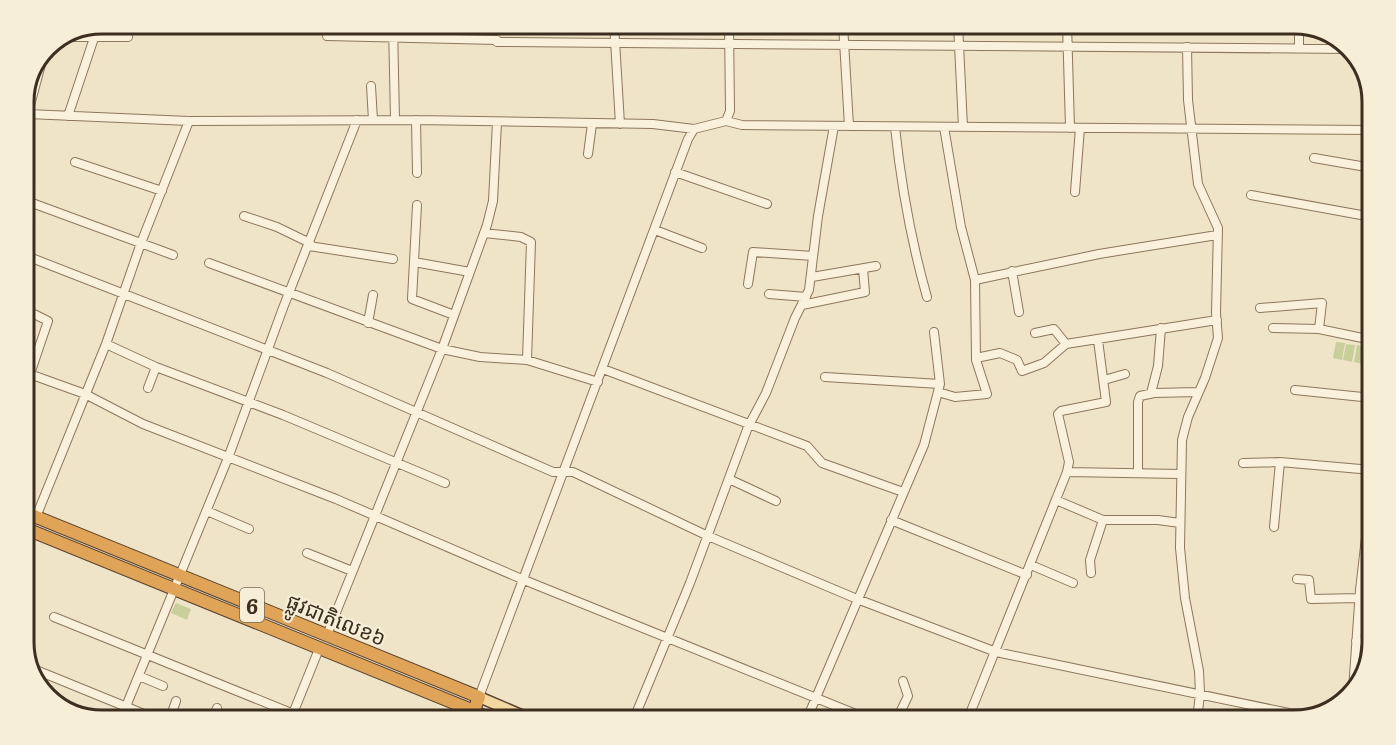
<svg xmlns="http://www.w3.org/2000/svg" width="1396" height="745" viewBox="0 0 1396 745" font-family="Literata,'Noto Sans Khmer',serif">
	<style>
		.green { fill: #c9cf9b }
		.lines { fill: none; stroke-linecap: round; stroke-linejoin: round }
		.minor-casing { stroke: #8d765c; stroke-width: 10 }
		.major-casing { stroke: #5b4430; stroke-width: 13 }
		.highway-casing { stroke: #5b4430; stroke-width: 14 }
		.minor { stroke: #faf1dc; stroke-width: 8 }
		.major { stroke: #f3d9a0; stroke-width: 10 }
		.highway { stroke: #e0a458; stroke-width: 12 }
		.labels { text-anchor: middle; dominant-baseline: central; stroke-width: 4.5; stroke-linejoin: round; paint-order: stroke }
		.shield { fill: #f7eed8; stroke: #756857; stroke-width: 1.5 }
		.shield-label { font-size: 20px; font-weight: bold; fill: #3d2e20 }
		.street-label { font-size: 21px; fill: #3d2e20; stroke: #f7eed8 }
		.rim { fill: none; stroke: #3d2e20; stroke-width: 3 }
	</style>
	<rect width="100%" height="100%" fill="#f0e4c8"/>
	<path class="green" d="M1336,342L1345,343L1342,360L1333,358Z
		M1346,344L1355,345L1352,362L1343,360Z
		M1357,345L1365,347L1363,364L1354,362Z
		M176,603L191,609L187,620L171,613Z"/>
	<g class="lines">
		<defs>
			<path id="minor" d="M393,24L395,120
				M614,24L620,124
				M843,24L849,126
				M958,24L963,127
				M1067,24L1070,128
				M1299,25V48
				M327,36L497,40
				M71,37H128
				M497,42L1348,49
				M1187,47L1188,100L1198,184L1218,228L1216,313L1218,338L1205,378L1188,417L1182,440L1180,548L1185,598L1199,671L1200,693L1197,721
				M371,86L373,120
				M28,114L189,121L416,120L653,124L694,129
				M68,116L94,38
				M416,120L417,173
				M726,121L742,125L1372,130
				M895,127C901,184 911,241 927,297
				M24,128L44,53
				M588,154L592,124
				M1314,158L1372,168
				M75,162L162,191
				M675,172L767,204
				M1075,192L1080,128
				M1251,195L1372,217
				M24,200L173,255
				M417,205L412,299L454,315
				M244,216L277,227L310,243
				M655,230L702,248
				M484,233L521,237L531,242L527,360
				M309,246L393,259
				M24,255L327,373L553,472H573L708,536L857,599L996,652L1289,713L1316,714
				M414,262L470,272
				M209,263L442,349L480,357L527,360L598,382
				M1012,271L1019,312
				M812,277L876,266
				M975,280L1099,254L1217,235
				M748,284L753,252L813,256
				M769,294L806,297
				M802,305L865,292L863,269
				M1260,308L1322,303L1319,329
				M24,309L48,321L30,374
				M368,323L373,295
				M1273,328L1319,329L1372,340
				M1035,333L1054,329L1066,344
				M106,344L156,367L283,415L445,483
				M976,358L1000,353L1017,360L1022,371L1044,363L1066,344L1217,320
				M603,369L807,446L822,463L903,492
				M24,372L85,394L143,424L336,499L524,580L873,721
				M825,377L940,384
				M1104,380L1125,374
				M148,388L156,367
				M1295,390L1372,398
				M938,392L955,397L987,394L976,360L975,280L961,227L944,127
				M1151,393L1158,366L1161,328
				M1243,463L1280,462L1372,470
				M1138,471V402L1140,396L1154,393L1198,392
				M1067,472L1181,474
				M729,479L776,501
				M1056,500L1103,520H1158L1180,523
				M207,511L249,529
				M36,517L106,344L141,243L189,121
				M891,520L1027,575
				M1274,527L1280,462
				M307,553L352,571
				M1031,565L1073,583
				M1091,573L1090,560L1103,520
				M1297,579L1309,580L1311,599L1359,598
				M54,617L311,721
				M327,635L442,349L487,225L493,201L497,122
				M1356,641L1372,642
				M31,668L161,721
				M139,676L163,686
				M1353,690L1360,590L1372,485
				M479,697L688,139L694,129L726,121L730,111L729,24
				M120,721L228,458L283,308L357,120
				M169,721L176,701
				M212,721L217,708
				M290,721L319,649
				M633,721L690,583L748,427L766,393L795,318L809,290L818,216L834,126
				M806,721L924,445L940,384L934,332
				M896,721L908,696L903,681
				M967,721L1067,472L1069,462L1058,414L1061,411L1106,402L1098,340"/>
			<path id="major" d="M479,697L535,721
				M474,711L498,721"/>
			<path id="highway" d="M24,512L479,697L470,721
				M24,528L474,711"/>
		</defs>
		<use href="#minor" class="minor-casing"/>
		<use href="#major" class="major-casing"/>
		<use href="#highway" class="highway-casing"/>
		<use href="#minor" class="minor"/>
		<use href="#major" class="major"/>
		<use href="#highway" class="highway"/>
	</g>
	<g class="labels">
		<rect class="shield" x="240" y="588" width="24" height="34" rx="4.5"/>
		<g class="shield-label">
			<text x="252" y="605">6</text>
		</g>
		<g class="street-label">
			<text transform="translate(337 618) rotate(22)">ផ្លូវជាតិលេខ៦</text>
		</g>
	</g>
	<path d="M0 0H1396V745H0ZM102 34H1294A68 68 0 0 1 1362 102V642A68 68 0 0 1 1294 710H102A68 68 0 0 1 34 642V102A68 68 0 0 1 102 34Z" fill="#f7eed8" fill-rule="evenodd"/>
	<path class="rim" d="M102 34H1294A68 68 0 0 1 1362 102V642A68 68 0 0 1 1294 710H102A68 68 0 0 1 34 642V102A68 68 0 0 1 102 34Z"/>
</svg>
